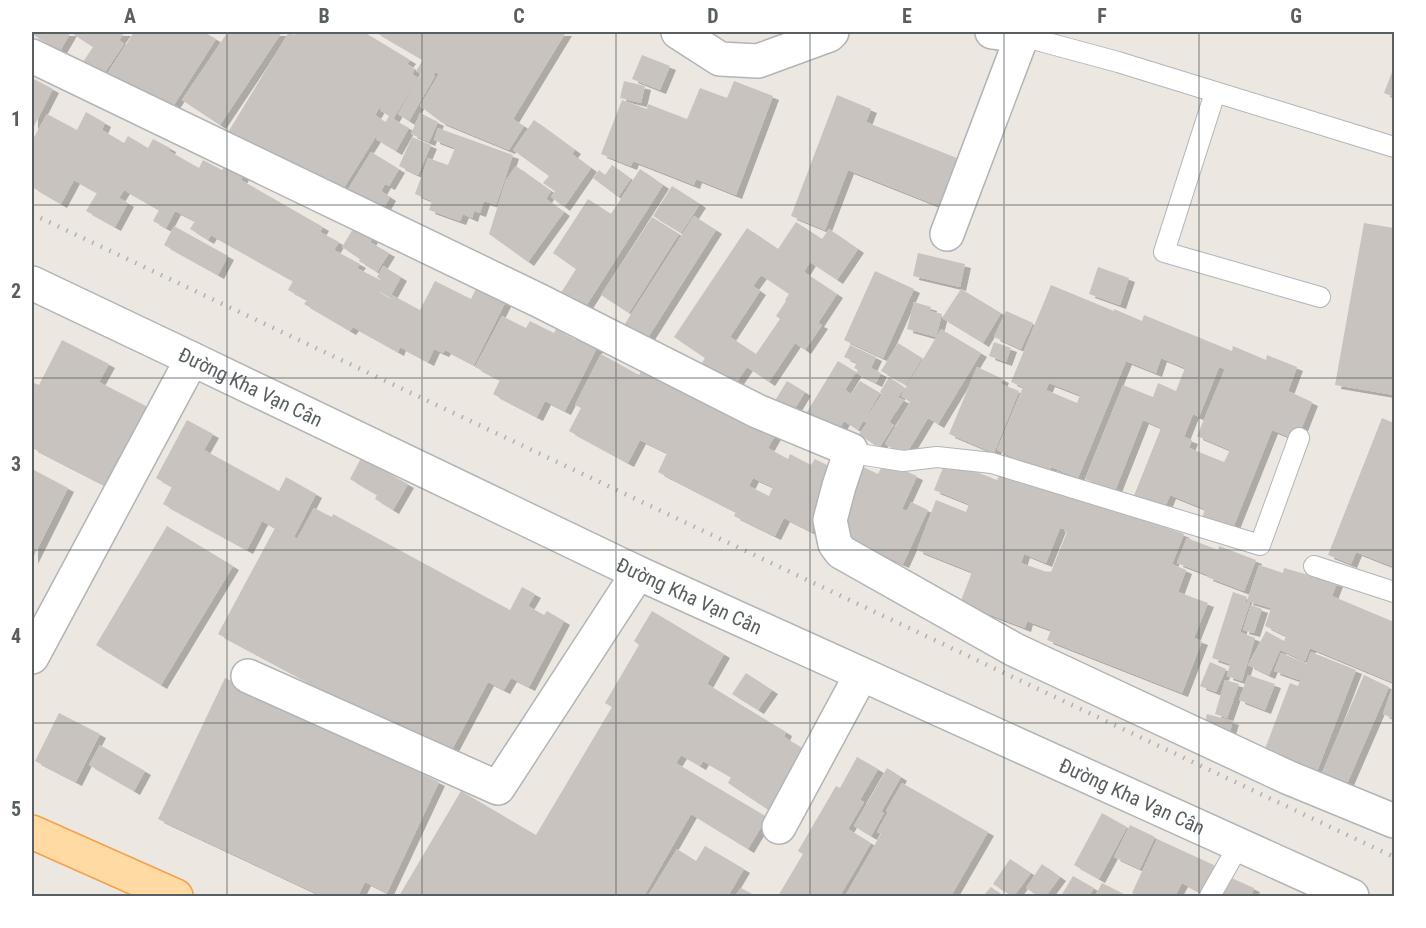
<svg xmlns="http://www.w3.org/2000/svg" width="1426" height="928" viewBox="0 0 1426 928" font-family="'Roboto Condensed',sans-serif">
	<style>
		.building { fill: #c9c3bf; fill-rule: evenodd; filter: url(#shadow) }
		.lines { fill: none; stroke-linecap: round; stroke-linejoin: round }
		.service-casing { stroke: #b1b5b8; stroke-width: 22 }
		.minor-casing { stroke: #b1b5b8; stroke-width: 36 }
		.primary-casing { stroke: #f4a051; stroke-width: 36 }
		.service { stroke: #fff; stroke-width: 20 }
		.minor { stroke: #fff; stroke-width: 33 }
		.primary { stroke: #ffdaa2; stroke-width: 33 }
		.rail { stroke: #afb0b1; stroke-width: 4.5; stroke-dasharray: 1.5 8; stroke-linecap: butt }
		.grid { fill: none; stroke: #595f61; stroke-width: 1.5; stroke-opacity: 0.55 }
		.labels { text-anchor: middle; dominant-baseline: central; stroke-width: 6; stroke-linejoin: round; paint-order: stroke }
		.street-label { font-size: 20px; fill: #595f61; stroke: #fff }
		.neatline { fill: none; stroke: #595f61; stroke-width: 2 }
		.grid-label { font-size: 20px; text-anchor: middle; font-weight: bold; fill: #595f61 }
	</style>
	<defs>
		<filter id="shadow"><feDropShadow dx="6" dy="4" stdDeviation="0" flood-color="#0004"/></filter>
	</defs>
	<rect width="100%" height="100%" fill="#ece7e0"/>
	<path class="building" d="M32,32H71L60,51L32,34Z
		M74,32H125L119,40L124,44L101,78L81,65L93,47L73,34Z
		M134,32H204L216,39L172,108L147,91L143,97L107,74Z
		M224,32H282L220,125L182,100L227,33Z
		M289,32L294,35L296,32H364L410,60L407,64L415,69L412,74L418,78L393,119L409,128L396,151L376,139L389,116L380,110L383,102L375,115L385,122L335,202L227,134Z
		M375,32H566L513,119L524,126L509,150L441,122L420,106L439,74L435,72L433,75L435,76L409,121L398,114L421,74L416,71L423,60Z
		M642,55L670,66L660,90L632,79Z
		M1394,67V97L1384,93Z
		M32,78L53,89L32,130Z
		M624,81L645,86L641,103L620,98Z
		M734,81L773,96L736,195L696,179L694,185L633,161L631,166L601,154L622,100L647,109L648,104L687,119L700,88L727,98Z
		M837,95L871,109L866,122L962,160L944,208L848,170L825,230L791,216Z
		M86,112L105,123L102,130L124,143L128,136L148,148L153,139L170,148L169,151L199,168L203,160L222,170L226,164L244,174L241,180L323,227L320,232L339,242L334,250L360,264L357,268L380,280V279L377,277L383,266L401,277L390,297L374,288V289L391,299L392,295L420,310L435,281L471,299L479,282L508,297L474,365L445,350L443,353L434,349L428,362L400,347L398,352L353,327L350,331L304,304L307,300L288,290L293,281L211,235L208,240L190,229L195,221L175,211L166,228L153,221L159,210L124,190L119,198L128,203L115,227L86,211L97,193L74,180L61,204L32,187V141L47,114L77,130Z
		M420,113L438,122L429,142L411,134Z
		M534,120L575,150L572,154L591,168L564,207L551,197L555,191L543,183L549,176L513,150Z
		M438,128L513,155L496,205L484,201L480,213L474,211L472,218L463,214L460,221L429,210L432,201L415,194L428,158L448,165L455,148L434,140Z
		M412,137L431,145L418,175L399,166Z
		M371,152L399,169L389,186L385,184L381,191L390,197L377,220L342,199Z
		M612,165L631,179L618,197L593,178L599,170L605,175Z
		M516,166L551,191L546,199L564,212L528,262L489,234L506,180Z
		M640,169L663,185L581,314L557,299L576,269L553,253L588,199L611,214Z
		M672,186L700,204L681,233L653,216Z
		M694,216L716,230L647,339L624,325Z
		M652,217L679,234L629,313L601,295Z
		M796,222L822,239L829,229L858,249L837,280L810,262L804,272L837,294L818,323L822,325L805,350L795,343L769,382L747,367L734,386L698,369L705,358L674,337L747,228L778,249ZM761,275L789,294L785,300L786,301L776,316L780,319L756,354L730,337L760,291L753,286Z
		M1364,223L1394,228V395L1335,385Z
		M356,224L374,235L370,242L389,253L377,272L359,261L360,259L342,247Z
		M174,226L228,256L218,275L164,245Z
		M918,253L965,264L960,287L913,276Z
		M1098,267L1129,278L1120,305L1089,294Z
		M875,271L914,289L883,358L844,340Z
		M1051,285L1114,311V309L1142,321L1144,315L1232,351L1233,346L1266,360L1267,355L1297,367L1288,391L1312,402L1297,440L1272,430L1231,533L1201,521L1205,509L1170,495L1164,510L1133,498L1161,428L1143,420L1115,491L1085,479L1123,385L1153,397L1158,383L1176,391L1185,368L1161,358L1156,373L1126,361L1078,478L1051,467L1046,479L1014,467L1017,459L997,450L1023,387L1011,382ZM1219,367L1225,369L1197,436L1230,450L1224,462L1189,448L1192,440L1184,437L1193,414L1199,417ZM1049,383L1080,395L1077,403L1046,390Z
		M961,289L1001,313L983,343L942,318Z
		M914,302L931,307L930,311L942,314L936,337L907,329Z
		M1006,311L1033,323L1021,349L994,337Z
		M502,316L526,328L530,321L554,333L556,329L576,340L579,334L599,344L565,411L545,401L537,417L493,394L500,380L475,367Z
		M941,329L981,353L938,424L928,418L905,456L885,444L910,402L901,396Z
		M62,340L109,364L99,382L146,406L106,486L32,448V382L39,385Z
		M994,342L1011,348L1006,362L989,356Z
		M898,343L922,358L906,385L881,371Z
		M850,345L876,357L871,368L881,373L876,383L856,373L858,370L854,368L857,363L844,357Z
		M601,354L639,375L643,368L776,434L768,448L788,459L790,454L811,465L815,459L843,473L812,532L784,518L775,536L734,516L736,512L658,472L667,453L640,440L628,463L569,431L581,408L575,405ZM753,478L773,487L769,496L749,486Z
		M838,361L856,372L845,390L851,394L860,381L880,393L858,430L844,421L835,436L804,417Z
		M977,367L1003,379L1001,384L1019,391L994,453L949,434Z
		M889,377L905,388L898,397L904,400L889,422L894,425L879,448L859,434L867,423L864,421L882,394L880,392Z
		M787,381L805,392L788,420L770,409Z
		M1382,418L1394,423V567L1356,552L1351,564L1328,555Z
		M187,420L213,434L204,450L279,491L286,477L316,494L294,537L297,539L314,508L332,517L333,514L510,610L522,587L535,594L528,606L544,615L547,611L564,621L529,687L511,678L504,690L488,682L448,757L218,634L275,528L262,521L247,550L163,504L172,487L156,478Z
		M361,458L408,484L393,510L375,499L377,495L350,479Z
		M946,460L997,480L1002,469L1184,534L1172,564L1186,570L1178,592L1208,603L1194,638L1202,641L1182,693L1047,640L1051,630L1027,621L1025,628L960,603L972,572L917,550L936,500L966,512L969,504L934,490ZM1060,528L1065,529L1064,531L1067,532L1051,572L1047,571V572L1021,563L1024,554L1046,563Z
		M884,462L917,476L902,509L907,511L911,502L928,510L903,564L834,533L863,467L878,474Z
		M32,469L68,488L32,560Z
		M167,526L233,566L161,685L96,645Z
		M1187,538L1218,550L1219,546L1256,560L1244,591L1207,577L1208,575L1177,563Z
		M1259,565L1283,573L1284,568L1337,583L1332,596L1394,622V677L1392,682L1310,648L1305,661L1280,650L1269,675L1248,665L1266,631L1284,641L1286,636L1265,626L1271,608L1247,601Z
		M1233,592L1247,597L1245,602L1250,603L1240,632L1255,638L1242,681L1227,676L1230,664L1212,658Z
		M1251,605L1262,609L1254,633L1243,630Z
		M652,611L724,654L707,684L786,732L784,737L809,752L773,813L728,783L731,777L703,761L700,766L681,755L676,763L767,817L748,849L691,814L644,896H399L461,791L536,835L612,707L605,703L639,645L634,641Z
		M1311,652L1356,670L1313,782L1260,762L1290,683L1298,686Z
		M1281,653L1306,663L1299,680L1274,671Z
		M1210,662L1226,669L1216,692L1200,686Z
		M746,673L772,690L758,710L732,694Z
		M1248,675L1275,684L1265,710L1239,700Z
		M1364,675L1389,687L1346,786L1321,775Z
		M225,678L327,727L396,754L393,760L439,782L387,893L365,882L358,896H322L158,819Z
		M1225,680L1239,684L1227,718L1215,714Z
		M1394,682V719L1383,714Z
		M59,713L100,734L76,782L35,761Z
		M1207,714L1233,721L1227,740L1202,732Z
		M100,745L145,771L134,791L89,765Z
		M857,757L878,769L860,800L864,802L848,829L871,843L840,896H778L803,854L798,851L836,786L840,788Z
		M887,768L901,777L881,812L884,813L871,836L854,826Z
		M902,783L988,832L951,896H845L881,834L877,832L888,812L886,811Z
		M1102,813L1127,827L1099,879L1074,865Z
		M1130,825L1155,837L1140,869L1114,857Z
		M1157,839L1216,866L1203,894L1182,883L1175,896H1139L1132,893Z
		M705,846L744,869L728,896H648L677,849L696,861Z
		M1010,859L1031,873L1014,896H1012L993,884Z
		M1042,864L1060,877L1046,896H1038L1026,888Z
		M1073,876L1094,888L1089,896H1061Z
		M1227,876L1254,888L1251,896H1218Z
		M1102,883L1128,896H1095Z
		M991,887L1003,896H983Z
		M741,888L756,896H735Z"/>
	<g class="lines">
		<defs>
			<path id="service" d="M1022,36L1118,62L1394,147
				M1215,93L1164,252L1320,297
				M851,450L859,454L903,461L937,457L992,463L1260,545L1299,438
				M1314,566L1394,592
				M1210,896L1239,845"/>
			<g id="minor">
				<path d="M678,32L720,59L758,61L829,35L832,32"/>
				<path d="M32,56L540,301L757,411L851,450L839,486L830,520L835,544L841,552L1015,650L1287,777L1394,821"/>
				<path d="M947,234L1022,36L992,32"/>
				<path id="s1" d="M32,283L192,359L638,573L1352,896"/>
				<path d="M32,657L192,359"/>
				<path d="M248,676L498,788L638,573"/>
				<path d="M779,827L861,675"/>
			</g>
			<path id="primary" d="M32,832L176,896"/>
		</defs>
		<use href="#service" class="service-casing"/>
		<use href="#minor" class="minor-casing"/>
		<use href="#primary" class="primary-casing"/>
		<use href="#service" class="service"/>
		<use href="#minor" class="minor"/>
		<use href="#primary" class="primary"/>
		<path class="rail" d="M32,214L1394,857"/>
	</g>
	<path class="grid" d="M227,32V896M422,32V896M616,32V896M810,32V896M1004,32V896M1199,32V896M32,205H1394M32,378H1394M32,550H1394M32,723H1394"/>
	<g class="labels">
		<g class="street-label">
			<text stroke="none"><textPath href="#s1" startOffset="242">Đường Kha Vạn Cân</textPath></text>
			<text stroke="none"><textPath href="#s1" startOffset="728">Đường Kha Vạn Cân</textPath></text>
			<text stroke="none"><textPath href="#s1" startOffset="1214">Đường Kha Vạn Cân</textPath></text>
		</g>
	</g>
	<rect width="1426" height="928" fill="none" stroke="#ffffff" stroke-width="66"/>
	<rect x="33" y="33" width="1360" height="862" class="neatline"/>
	<g class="grid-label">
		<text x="130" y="23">A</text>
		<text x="324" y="23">B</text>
		<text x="519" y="23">C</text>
		<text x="713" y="23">D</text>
		<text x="907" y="23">E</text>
		<text x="1102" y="23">F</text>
		<text x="1296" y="23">G</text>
		<text x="16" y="126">1</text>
		<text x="16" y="298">2</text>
		<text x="16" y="471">3</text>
		<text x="16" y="643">4</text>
		<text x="16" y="816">5</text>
	</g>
</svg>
